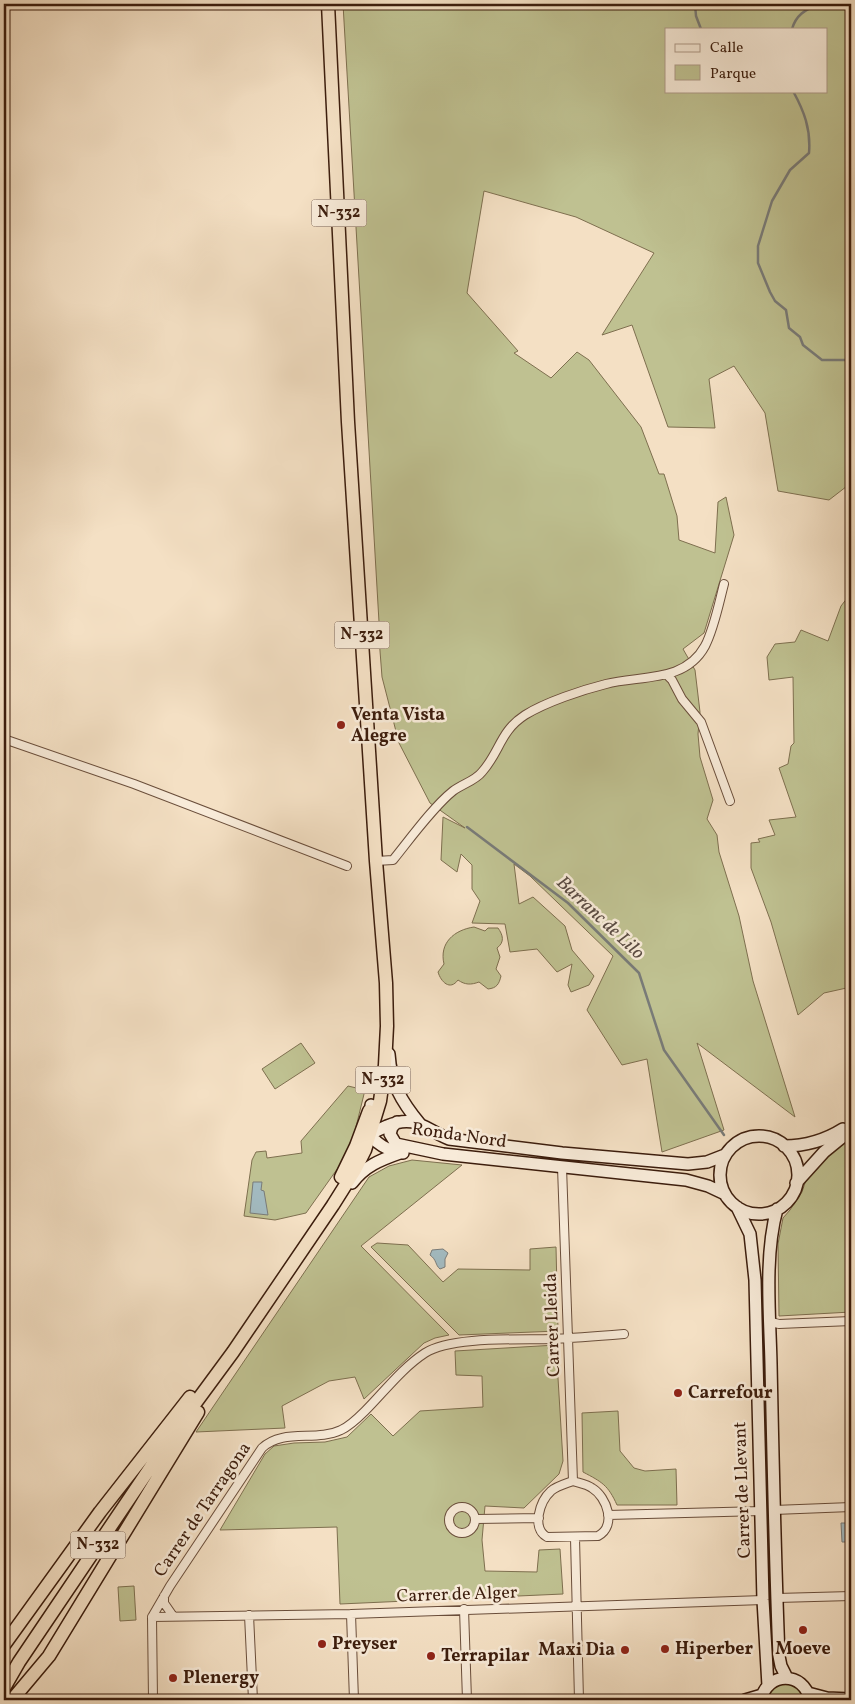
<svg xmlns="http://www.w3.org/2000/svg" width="855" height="1704" viewBox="0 0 855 1704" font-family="Vollkorn,serif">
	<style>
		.green { fill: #bfc191; stroke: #7e6f4f; fill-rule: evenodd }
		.water { fill: #a2bac0; stroke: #797b78 }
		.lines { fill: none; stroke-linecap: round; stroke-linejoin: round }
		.stream { stroke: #797b78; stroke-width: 2.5 }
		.minor-casing { stroke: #6a4e3b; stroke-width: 10 }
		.secondary-casing { stroke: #3c1d0d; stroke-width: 14 }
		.trunk-casing { stroke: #3c1d0d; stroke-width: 15 }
		.minor { stroke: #f8ebd9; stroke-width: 8 }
		.secondary { stroke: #f8ebd9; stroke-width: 11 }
		.trunk { stroke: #f4e0c4; stroke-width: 12 }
		.poi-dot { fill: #8f2418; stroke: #f8ebd9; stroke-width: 2 }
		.labels { text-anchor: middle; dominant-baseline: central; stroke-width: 5; stroke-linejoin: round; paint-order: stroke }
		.shield { fill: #f8ebd9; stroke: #745b4a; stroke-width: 1 }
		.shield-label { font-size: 16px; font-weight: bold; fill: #3c1d0d }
		.poi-label { font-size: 18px; font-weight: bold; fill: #3c1d0d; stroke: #f8ebd9; text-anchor: start }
		.street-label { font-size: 18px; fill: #3c1d0d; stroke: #f8ebd9 }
		.water-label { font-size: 19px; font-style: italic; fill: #5b4c43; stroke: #f8ebd9 }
	</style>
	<rect width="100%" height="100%" fill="#f4e0c4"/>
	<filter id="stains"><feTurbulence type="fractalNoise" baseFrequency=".004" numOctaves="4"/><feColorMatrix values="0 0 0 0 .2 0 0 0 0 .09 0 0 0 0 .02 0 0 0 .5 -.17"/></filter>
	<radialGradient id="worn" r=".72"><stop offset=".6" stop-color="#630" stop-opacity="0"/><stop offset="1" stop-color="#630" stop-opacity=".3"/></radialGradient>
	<path class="green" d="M343,4H851V483L829,500L778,491L765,413L734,366L709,379L715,428L668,427L632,325L602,335L654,253L576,217L484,191L467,293L518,351L514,353L551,378L577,352L589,360L641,427L659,474H664L677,516L679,540L715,553L718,502L726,497L734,535L704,633L683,649L695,670L700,712L698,734L700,757L713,800L707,819L717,835L719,852L739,916L753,981L795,1117L697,1043L724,1130L662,1152L647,1059L622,1065L587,1010L613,956L530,876L514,864L519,904L533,897L565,926L572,950L594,976L589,985L571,992L568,985L572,964L557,972L537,949L510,952L505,924L472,923L480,901L472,889V865L461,854L457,872L441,860L443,817L465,828L430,803L399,743L382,677L378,625L379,622ZM666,29H826V91H666Z
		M851,593V987L824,993L798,1015L771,922L751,868V843L760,842L758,839L775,835L769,820L796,817L779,768L788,764L791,746L794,743L793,677L769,680L767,657L775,644L795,642L801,630L828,641L841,606Z
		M474,927L485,931L488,928H498C503,935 505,942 497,948L500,957L496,969L501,976C499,984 497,988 488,989L479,982C471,985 465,985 458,980C450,991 441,982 438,972L444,964C439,943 454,930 474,927Z
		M301,1043L315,1063L275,1089L262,1069Z
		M348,1086L365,1090L354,1135L345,1158L306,1213L275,1220L244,1216L252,1160L256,1152L266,1151L267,1158L302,1153L301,1141Z
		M851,1137V1312L779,1316L778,1244L783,1218L790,1210L802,1192L807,1177L827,1156Z
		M412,1160L462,1165L361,1246L449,1335L435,1338L424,1343L364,1399L355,1377L329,1381L282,1406L285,1428L196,1432L369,1177L389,1166Z
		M377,1243L408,1245L443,1282L458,1269L530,1270V1249L556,1247L558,1331L459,1335L371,1247Z
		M556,1345L563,1461L559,1474L524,1508L485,1506L482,1540L485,1571L537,1572L539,1550L560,1549L563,1594L340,1604L337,1527L220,1530L265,1454L274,1446L294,1443L325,1442L347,1437L371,1414L393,1436L420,1411L483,1407L482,1376L456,1375L455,1351Z
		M618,1411L620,1451L634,1468L645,1471L676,1469L677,1505H617C608,1485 602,1482 583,1472L582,1413Z
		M134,1586L136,1620L120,1621L118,1587Z
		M782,1683L798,1686L806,1700H767C770,1691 773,1687 782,1683Z"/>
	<path class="water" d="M253,1182H262L261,1190L264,1191L268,1215L250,1213Z
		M443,1249L448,1253L445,1259V1267L440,1269C435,1265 437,1260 430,1255L432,1250Z
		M841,1523H851V1542H842Z"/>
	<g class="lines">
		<path class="stream" d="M695,4L696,16L701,29
			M792,29C796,15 805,10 818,4
			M793,91C804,111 811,129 809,153L790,170L772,201L758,246V263L770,292L775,301L786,310L789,328L800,337L803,345L822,360H851
			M467,827L568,903L639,973L664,1050L724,1135"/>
		<defs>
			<path id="minor" d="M667,675L672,680L682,699L701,722L730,801
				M4,739L134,784L347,866
				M376,861L393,860C410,839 433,807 453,791C462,784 475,781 482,772C500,752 500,731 525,715C546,702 582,690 606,684C640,675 685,683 705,646C714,629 719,603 724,584
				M562,1167L573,1481
				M771,1322L779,1324L851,1321
				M573,1481C579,1483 587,1484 592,1488C607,1497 617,1526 598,1536L547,1537C531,1528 540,1501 551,1491C557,1486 565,1484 573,1481Z
				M449 1520a13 13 0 1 1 26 0a13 13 0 1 1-26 0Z
				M774,1510L851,1507
				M608,1515L762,1511
				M476,1519L539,1518
				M575,1538L579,1700
				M164,1596V1603L173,1616
				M777,1598L851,1596
				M464,1609L467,1700
				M351,1614L354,1700
				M249,1615L253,1700
				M152,1617L351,1614L763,1600
				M152,1617L170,1586L262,1448C283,1428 316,1442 341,1430C350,1426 358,1418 365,1411C384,1392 402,1368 425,1353C451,1336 520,1340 552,1339C576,1338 600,1336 624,1334
				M152,1617L153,1700"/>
			<path id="secondary" d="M389,1054C391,1084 401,1101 420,1124
				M371,1105C371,1112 368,1122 369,1129C371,1143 391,1152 403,1153
				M397,1122L392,1127L390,1134L396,1144L443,1154L686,1180L708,1186L725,1194
				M720 1175a39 39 0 1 1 78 0a39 39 0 1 1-78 0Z
				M365,1137C372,1132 379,1130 387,1126C415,1114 423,1128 449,1139L562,1153L688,1164L707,1162L725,1155
				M784,1146C806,1146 824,1141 843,1129
				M352,1183C365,1166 380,1160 400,1153
				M796,1183L824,1152L851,1130
				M737,1207L750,1234L755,1280L763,1600L768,1686
				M777,1209C764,1256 770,1316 771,1364C773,1461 775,1558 779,1656L781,1666L787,1678
				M808,1693L827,1698L851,1699
				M745,1700L762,1695
				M761,1700C767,1671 804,1671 810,1700"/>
			<path id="trunk" d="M341,1177L356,1146L369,1111
				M4,1645L100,1512L190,1397
				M4,1688L19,1662L177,1428L233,1352L333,1205L355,1170L365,1150L380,1101L385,1065L387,1026L386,983L376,861L348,422L328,4
				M12,1700L49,1656L198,1412"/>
		</defs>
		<use href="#minor" class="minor-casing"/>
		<use href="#secondary" class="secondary-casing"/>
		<use href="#trunk" class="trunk-casing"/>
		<use href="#minor" class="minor"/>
		<use href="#secondary" class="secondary"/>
		<use href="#trunk" class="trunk"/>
	</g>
	<g class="poi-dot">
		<circle cx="341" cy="725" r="5"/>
		<circle cx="678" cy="1393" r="5"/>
		<circle cx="803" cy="1630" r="5"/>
		<circle cx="322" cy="1644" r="5"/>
		<circle cx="665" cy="1649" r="5"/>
		<circle cx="625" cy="1650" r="5"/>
		<circle cx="431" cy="1656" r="5"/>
		<circle cx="173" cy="1678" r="5"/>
	</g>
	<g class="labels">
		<g class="shield">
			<rect x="311.5" y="199.5" width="55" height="27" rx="4"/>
			<rect x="334.5" y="621.5" width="55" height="27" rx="4"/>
			<rect x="355.5" y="1066.5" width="55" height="27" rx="4"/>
			<rect x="70.5" y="1531.5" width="55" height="27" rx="4"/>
		</g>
		<g class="shield-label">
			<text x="339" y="213">N-332</text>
			<text x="362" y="635">N-332</text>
			<text x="383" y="1080">N-332</text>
			<text x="98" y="1545">N-332</text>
		</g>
		<g class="poi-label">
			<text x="351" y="715">Venta Vista<tspan x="351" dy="21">Alegre</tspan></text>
			<text x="688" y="1393">Carrefour</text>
			<text x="332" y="1644">Preyser</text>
			<text x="675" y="1649">Hiperber</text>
			<text x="803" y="1649" text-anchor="middle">Moeve</text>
			<text x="615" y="1650" text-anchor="end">Maxi Dia</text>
			<text x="441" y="1656">Terrapilar</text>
			<text x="183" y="1678">Plenergy</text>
		</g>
		<g class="street-label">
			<text transform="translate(459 1136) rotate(8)">Ronda Nord</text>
			<text transform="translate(553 1325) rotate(-92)">Carrer Lleida</text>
			<text transform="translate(743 1490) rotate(-92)">Carrer de Llevant</text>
			<text transform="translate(203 1510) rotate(-56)">Carrer de Tarragona</text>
			<text transform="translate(457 1595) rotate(-2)">Carrer de Alger</text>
		</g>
		<g class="water-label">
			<text transform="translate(600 918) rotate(43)">Barranc de Lilo</text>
		</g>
	</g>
	<rect width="855" height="1704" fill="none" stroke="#f4e0c4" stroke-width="20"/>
	<rect x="5" y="5" width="845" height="1694" fill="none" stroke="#3c1d0d" stroke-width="2.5"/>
	<rect x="10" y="10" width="835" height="1684" fill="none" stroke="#3c1d0d"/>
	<rect x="665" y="28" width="162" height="65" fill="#f8ebd9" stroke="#ad9987"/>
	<rect x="675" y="44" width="25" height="8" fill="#f8ebd9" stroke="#ad9987"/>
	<text x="710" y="52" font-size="15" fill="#3c1d0d">Calle</text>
	<rect x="675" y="65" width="25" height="15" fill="#bfc191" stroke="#ad9987"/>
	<text x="710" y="78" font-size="15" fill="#3c1d0d">Parque</text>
	<rect width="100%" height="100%" filter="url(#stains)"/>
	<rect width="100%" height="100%" fill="url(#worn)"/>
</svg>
